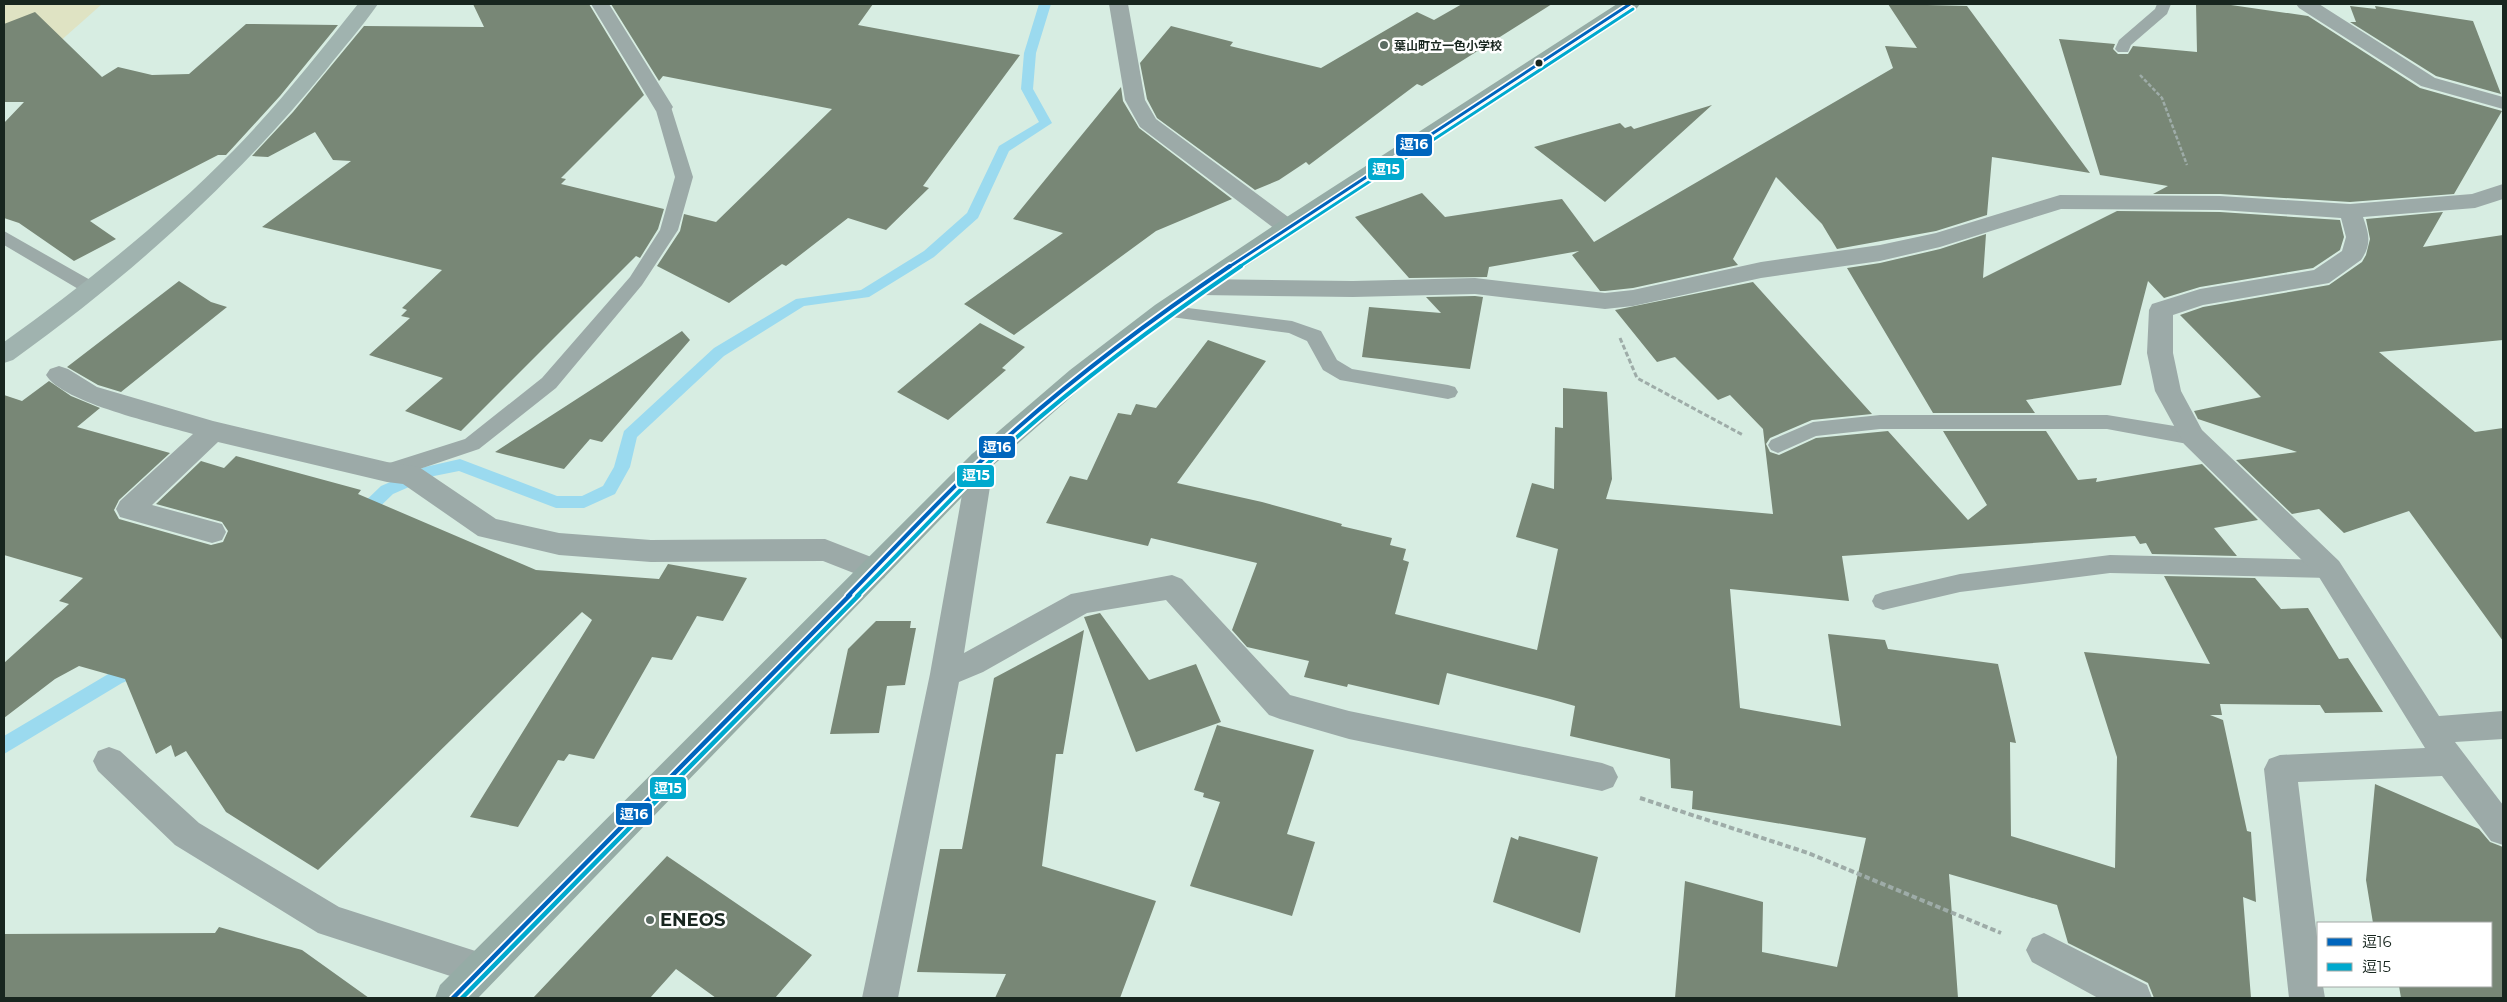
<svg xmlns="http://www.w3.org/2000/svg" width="2507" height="1002" viewBox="0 0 2507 1002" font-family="Montserrat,'Noto Sans JP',sans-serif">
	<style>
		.green { fill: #dfe3c3 }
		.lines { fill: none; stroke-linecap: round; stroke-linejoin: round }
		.stream { fill: #9bdaef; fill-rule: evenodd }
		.building { fill: #788776 }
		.path-far2 { stroke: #9eaca8; stroke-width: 2.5; stroke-dasharray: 4 2; stroke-linecap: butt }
		.path-far1 { stroke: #9eaca8; stroke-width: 3; stroke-dasharray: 5 2.5; stroke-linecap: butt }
		.path { stroke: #9eaca8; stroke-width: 4; stroke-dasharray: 5.5 3; stroke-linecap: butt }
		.lane { fill: #9caaa8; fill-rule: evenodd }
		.street { fill: #9caaa8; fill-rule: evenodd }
		.secondary { fill: #a0b3af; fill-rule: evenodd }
		.primary { fill: #96aca6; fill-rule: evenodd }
		.bus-1-far2-casing { stroke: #fff; stroke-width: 6 }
		.bus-1-far1-casing { stroke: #fff; stroke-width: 8 }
		.bus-1-casing { stroke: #fff; stroke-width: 8 }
		.bus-2-far2-casing { stroke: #fff; stroke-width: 6 }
		.bus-2-far1-casing { stroke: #fff; stroke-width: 8 }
		.bus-2-casing { stroke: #fff; stroke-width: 8 }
		.bus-1-far2 { stroke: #0065bd; stroke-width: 3 }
		.bus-1-far1 { stroke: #0065bd; stroke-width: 4 }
		.bus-1 { stroke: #0065bd; stroke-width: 4.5 }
		.bus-2-far2 { stroke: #00a9ce; stroke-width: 3 }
		.bus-2-far1 { stroke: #00a9ce; stroke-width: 4 }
		.bus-2 { stroke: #00a9ce; stroke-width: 4.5 }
		.poi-dot { fill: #5b6c63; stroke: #fff; stroke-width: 2 }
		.bus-dot { fill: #18261f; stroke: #fff; stroke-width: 2 }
		.labels { text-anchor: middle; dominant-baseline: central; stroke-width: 5; stroke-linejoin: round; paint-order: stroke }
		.far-poi-label { font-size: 12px; font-weight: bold; fill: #18261f; stroke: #fff; text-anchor: start }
		.near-poi-label { font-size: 18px; font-weight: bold; fill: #18261f; stroke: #fff; text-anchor: start }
		.line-badge { stroke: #fff; stroke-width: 2 }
		.badge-label { font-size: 14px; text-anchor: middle; font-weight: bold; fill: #fff }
	</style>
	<rect width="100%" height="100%" fill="#d7ede2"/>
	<path class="green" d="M4,4H102L4,91Z"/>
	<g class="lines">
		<path class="stream" d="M1039,4H1051L1036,53L1033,89L1052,123L1009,151L978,218L934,257L869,297L804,306L724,356L637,437L630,467L615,494L584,508H556L459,471L434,476L393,494L366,520L360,522L354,520L352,516L354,512L381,486L425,467L460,459L557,496H582L603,486L614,467L624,431L714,348L796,299L861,290L924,251L967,213L999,146L1039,122L1021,89L1024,53Z
			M138,661L144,664L147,669L144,674L122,683L4,754V736L110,673Z"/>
	</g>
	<path class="building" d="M473,4H589L644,95L561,178L566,179L561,184L664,209L658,229L640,258L636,256L461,431L405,411L443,378L369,355L410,318L401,316L407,310L402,308L442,270L262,227L351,161L333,160L315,132L268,157L252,156L293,112L364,26L484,27Z
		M611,4H873L858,25L1020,55L923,186L929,188L886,230L848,218L786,266L782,264L729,303L657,266L680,231L684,214L716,222L832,109L663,76L659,81Z
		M1462,4H1552L1422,86L1417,84L1309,165L1306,162L1279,180L1255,190L1157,118L1147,99L1140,63L1171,26L1233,42L1230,46L1321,68L1417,12L1434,20Z
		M1888,4L1967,6L2090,173L1992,157L1987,215L1936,231L1837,249L1822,224L1776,177L1733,259L1738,265L1633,288L1605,291H1600L1572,255L1579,251L1489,267L1487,277L1409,278L1355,217L1422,193L1445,217L1562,199L1594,242L1893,68L1885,46L1917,48Z
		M2196,4H2224L2308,16L2420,88L2502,111L2454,194L2350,202L2220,194H2153L2168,186L2100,175L2059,39L2115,44L2113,49L2118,54H2128L2133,46L2197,52Z
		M2350,6L2376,9L2375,6L2473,21L2501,94L2436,76L2350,22H2356Z
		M35,12L102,77L118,67L152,75L189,74L246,24L338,25L280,96L226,155H218L90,221L116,239L74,261L19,223L4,218V123L24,102H4V24Z
		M1121,87L1123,101L1139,128L1232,199L1156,231L1014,335L964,304L1063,233L1013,219Z
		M1712,105L1605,202L1534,147L1620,123L1625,128L1631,126L1634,129Z
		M2117,211L2220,212L2340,220L2344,237L2340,250L2313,268L2200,287L2164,298L2148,281L2121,385L2026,400L2035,413H1933L1847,268L1880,263L1940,249L1986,234L1983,278Z
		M2443,212L2423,247L2503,235V340L2379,352L2475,432L2503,428V641L2409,511L2344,533L2319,509L2292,514L2236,460L2297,452L2198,419L2194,411L2261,397L2180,315L2203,307L2329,285L2362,262L2366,255L2370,239L2366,219Z
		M179,281L211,302L227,307L121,392L98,385L67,367Z
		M1753,282L1872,414L1812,420L1770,438L1766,444L1770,452L1779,455L1816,438L1888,431L1968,520L1987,505L1943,431H2046L2078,480L2097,478L2096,482L2202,464L2258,520L2214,528L2237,556L2152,554L2146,543L2140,544L2135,536L1842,556L1849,601L1730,589L1740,708L1841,726L1828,634L1885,640L1888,649L1998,664L2016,743L2010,742L2011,836L2115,868L2117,757L2084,652L2210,664L2164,576L2255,578L2281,609L2308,608L2339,659L2348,658L2383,712L2325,713L2320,705L2220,704L2222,715H2210L2223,720L2247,831L2251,832L2256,902L2243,897L2251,998H2154L2148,983L2068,943L2057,905L1949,874L1958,998H1675L1685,881L1763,902L1762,952L1837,967L1866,838L1692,809L1693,791L1671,788L1670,759L1570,736L1575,706L1550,699L1447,673L1439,705L1348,684L1347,687L1304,677L1309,661L1247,647L1232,630L1257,563L1151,538L1148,546L1046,523L1070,476L1087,480L1118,413L1131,415L1136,404L1156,408L1208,340L1266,361L1177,483L1262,502L1342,524L1341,526L1392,538L1390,545L1406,549L1403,560L1409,562L1395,614L1537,650L1558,549L1516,537L1532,483L1554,489L1555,427L1563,428V388L1607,392L1612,479L1606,499L1773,514L1763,429L1730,395L1718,400L1675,357L1657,362L1615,310Z
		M1475,296L1483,297L1470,369L1362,357L1369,307L1441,313L1426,297Z
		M980,323L1025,347L1002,368L1006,370L948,420L897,392Z
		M682,331L690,340L602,442L590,439L564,469L495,452Z
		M49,381L71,396L100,408L77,427L170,453L119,500L114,510L119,519L211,545L223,542L228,531L222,522L156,504L201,461L224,468L236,456L361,490L358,494L536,570L659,579L668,564L747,578L723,621L697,616L672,660L652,657L594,759L569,754L564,761L558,760L518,827L470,817L592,620L582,612L318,870L226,812L186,751L175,757L171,745L156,754L125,679L79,666L55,679L4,718V663L69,604L59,601L83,578L4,555V395L22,401Z
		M1100,613L1149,680L1196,664L1221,722L1136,752L1084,617Z
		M876,621H911L910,628H916L905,685L887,686L879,733L830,734L848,649Z
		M1084,630L1063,754H1056L1042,866L1156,901L1120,998H995L1006,974L917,972L940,849H962L994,678Z
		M1217,725L1314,750L1287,834L1315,842L1292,916L1190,886L1220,802L1203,797L1204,793L1194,790Z
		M2375,784L2479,829L2490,842L2503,847V998H2401L2399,986H2491V923H2373L2366,880Z
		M1519,836L1598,857L1580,933L1493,902L1511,837L1518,840Z
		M667,856L812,955L775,998H716L676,969L650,998H533Z
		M219,927L302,950L369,998H4V934L215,933Z"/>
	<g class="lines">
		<path class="path-far2" d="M2140,75L2162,98L2187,165"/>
		<path class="path-far1" d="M1620,338L1637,378L1743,435"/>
		<path class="path" d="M1640,798L1808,853L2001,933"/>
		<path class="lane" d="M2157,4H2171L2167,14L2131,45L2128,52H2118L2115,49L2119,40L2155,9Z
			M663,102L671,107L693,177L678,230L642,285L556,388L479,449L387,480L380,478L377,472L380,466L465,439L542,378L630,277L660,230L675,177L655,107Z
			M4,231L99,285L101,289L99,293L92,295L85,293L4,245Z
			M1164,305L1292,321L1321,331L1337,360L1352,369L1448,385L1455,387L1458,392L1455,397L1448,399L1340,380L1323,370L1307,341L1289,333L1157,315L1155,311L1157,307Z
			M1880,415H2107L2193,429L2200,432L2203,437L2200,442L2193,445L2107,429H1880L1816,436L1778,453L1771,450L1768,445L1771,440L1813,422Z
			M2110,555L2329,560L2337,563L2340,569L2337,575L2329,578L2110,573L1960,592L1883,610L1875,607L1872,601L1875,595L1883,592L1960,574Z"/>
		<path class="street" d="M591,4H609L673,107L670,111L663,113L656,111Z
			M1109,4H1128L1145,100L1156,119L1295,222L1298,227L1295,232L1287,234L1279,232L1140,127L1125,100Z
			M2296,4H2319L2435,78L2503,97V109L2421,86L2299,8Z
			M2503,184V199L2475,208L2363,217C2369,234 2372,244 2361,260L2329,283L2203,305L2173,315V353L2181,391L2202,430L2339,561L2439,716L2503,711V739L2455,742L2503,805V845L2491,841L2442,776L2298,782L2318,945V986H2323L2325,998H2289L2264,769L2269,759L2280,755L2425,748L2319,577L2184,444L2155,391L2147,353L2149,310L2152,304L2200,289L2314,270L2342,251L2346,237L2341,218L2220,210L2061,209L1940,247L1880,261L1761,278L1633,306L1605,309L1475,294L1353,297L1200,295L1192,293L1188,287L1192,281L1200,279L1353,281L1475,278L1605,293L1633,290L1761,262L1880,245L1936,233L2060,195L2220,196L2350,204L2472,194Z
			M59,366L68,369L97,387L213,421L387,462L419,467L496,519L559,533L651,540L825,539L884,562L888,570L884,578L874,581L823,561L651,562L559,555L478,536L403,484L387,482L218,442L152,505L222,524L226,532L222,540L212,543L120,517L116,509L120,501L193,434C160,424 63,403 46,375L50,369Z
			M981,451L990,454L994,461L964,653L1071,594L1172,575L1182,579L1290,695L1349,711L1602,763L1613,767L1618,777L1613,787L1602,791L1349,739L1280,719L1269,715L1166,600L1087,613L983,672L959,682L898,998H862L930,674L968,461L972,454Z
			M109,747L120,751L199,823L339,907L494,957L499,969L494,981L481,986L318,933L175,845L98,771L93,761L98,751Z
			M2044,933L2147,985L2152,998H2098L2032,962L2026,950L2032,938Z"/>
		<path class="secondary" d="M358,4H378C362,27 343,48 326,70C235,182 130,276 13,360L4,363V342C85,284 163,222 233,151C278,105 318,54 358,4Z"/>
		<path class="primary" d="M1617,4H1640L1637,8L1295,232L1173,317L1088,382L990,468L478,998H435L440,985L972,454L1070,370L1155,305L1279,222Z"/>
		<defs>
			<path id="bus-1-far2" d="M1229,267L1630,4"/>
			<path id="bus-1-far1" d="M848,596C892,551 935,504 981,461C1058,389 1143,325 1230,266"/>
			<path id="bus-1" d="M453,998L850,595"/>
			<path id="bus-2-far2" d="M1239,267L1633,9"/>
			<path id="bus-2-far1" d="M857,596C900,553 941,508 985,466C1064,392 1152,327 1241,266"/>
			<path id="bus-2" d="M462,998L859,595"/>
		</defs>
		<use href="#bus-1-far2" class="bus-1-far2-casing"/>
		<use href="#bus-1-far1" class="bus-1-far1-casing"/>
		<use href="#bus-1" class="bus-1-casing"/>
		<use href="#bus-2-far2" class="bus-2-far2-casing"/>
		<use href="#bus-2-far1" class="bus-2-far1-casing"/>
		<use href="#bus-2" class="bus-2-casing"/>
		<use href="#bus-1-far2" class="bus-1-far2"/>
		<use href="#bus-1-far1" class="bus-1-far1"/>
		<use href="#bus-1" class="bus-1"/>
		<use href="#bus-2-far2" class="bus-2-far2"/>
		<use href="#bus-2-far1" class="bus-2-far1"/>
		<use href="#bus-2" class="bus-2"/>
	</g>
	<g class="poi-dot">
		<circle cx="1384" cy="45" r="5"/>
		<circle cx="650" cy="920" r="5"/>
	</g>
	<circle class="bus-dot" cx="1539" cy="63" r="4.5"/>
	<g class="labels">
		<g class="far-poi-label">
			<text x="1394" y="45">葉山町立一色小学校</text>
		</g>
		<g class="near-poi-label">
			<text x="660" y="920">ENEOS</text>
		</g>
	</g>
	<g class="line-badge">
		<rect x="1395" y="133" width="38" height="24" rx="5" fill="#0065bd"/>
		<rect x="1367" y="157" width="38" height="24" rx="5" fill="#00a9ce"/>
		<rect x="978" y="435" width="38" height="24" rx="5" fill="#0065bd"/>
		<rect x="956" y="464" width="39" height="24" rx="5" fill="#00a9ce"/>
		<rect x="649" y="776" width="38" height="24" rx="5" fill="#00a9ce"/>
		<rect x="615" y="802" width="38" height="24" rx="5" fill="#0065bd"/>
	</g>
	<g class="badge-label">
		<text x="1414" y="149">逗16</text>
		<text x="1386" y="174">逗15</text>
		<text x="997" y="452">逗16</text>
		<text x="976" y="480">逗15</text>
		<text x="668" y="793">逗15</text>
		<text x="634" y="819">逗16</text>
	</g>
	<rect width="2507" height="1002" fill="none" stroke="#18261f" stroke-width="10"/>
	<rect x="2317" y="922" width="175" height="65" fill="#ffffff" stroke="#a3a8a5"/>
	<rect x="2327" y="938" width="25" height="8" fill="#0065bd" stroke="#a3a8a5"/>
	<text x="2362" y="947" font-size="15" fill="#18261f">逗16</text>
	<rect x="2327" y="963" width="25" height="8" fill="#00a9ce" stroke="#a3a8a5"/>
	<text x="2362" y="972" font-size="15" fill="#18261f">逗15</text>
</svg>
